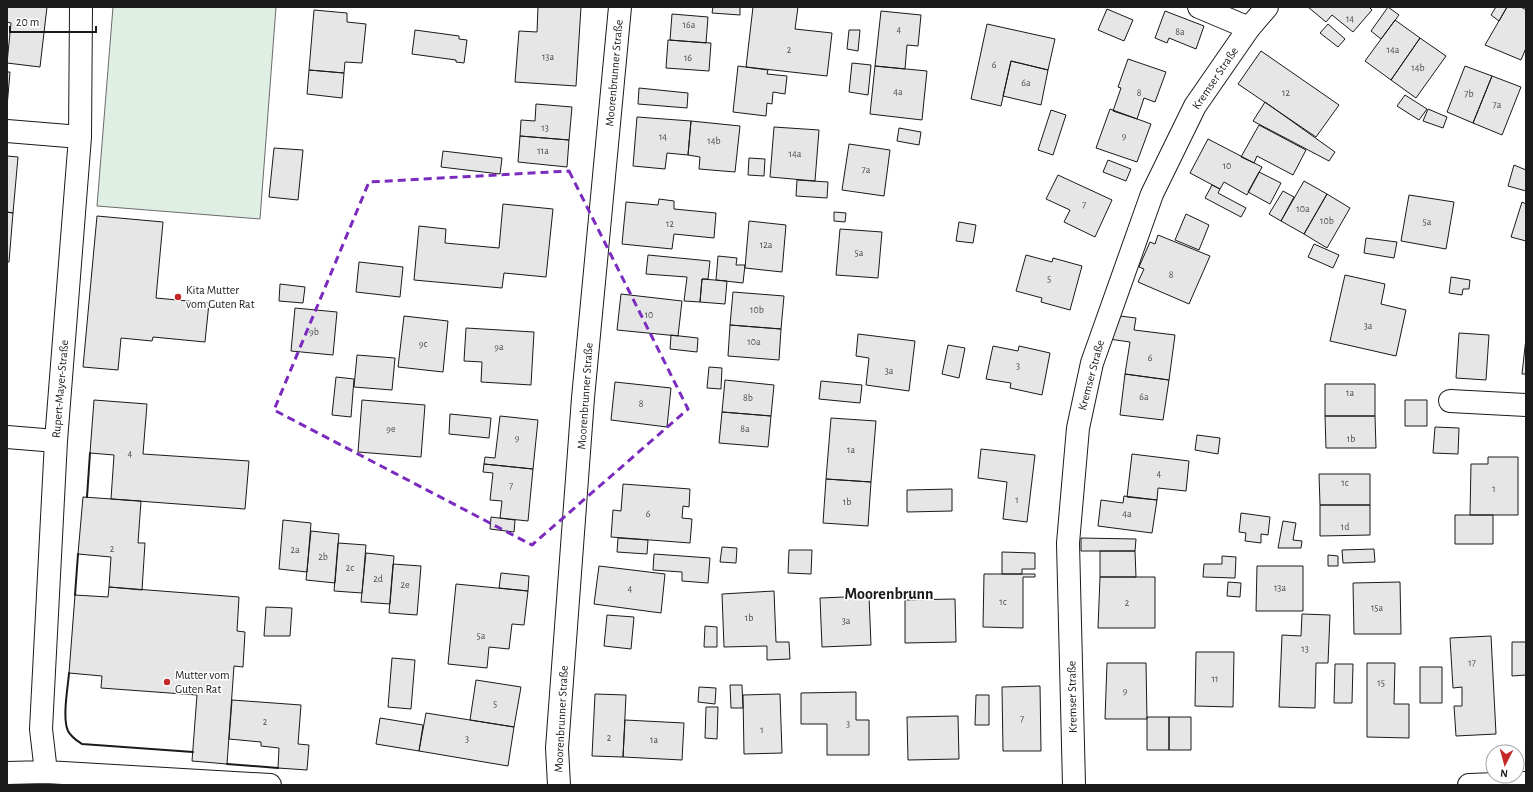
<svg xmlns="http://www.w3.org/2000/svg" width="1533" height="792" viewBox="0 0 1533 792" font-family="'Alegreya Sans',sans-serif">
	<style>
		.green { fill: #e0efe3; stroke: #6a6a6a }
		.building { fill: #e6e6e6; stroke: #1a1a1a }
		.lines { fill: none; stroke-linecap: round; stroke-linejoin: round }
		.minor-casing { stroke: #1a1a1a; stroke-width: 24 }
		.tertiary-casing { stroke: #1a1a1a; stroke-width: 24 }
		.minor { stroke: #fff; stroke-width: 22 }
		.tertiary { stroke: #fff; stroke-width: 22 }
		.wall { stroke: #1a1a1a; stroke-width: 2 }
		.marked { fill: none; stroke: #7b2cbf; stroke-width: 3; stroke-dasharray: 8 5; stroke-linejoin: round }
		.poi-dot { fill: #c62828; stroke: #fff; stroke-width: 1.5 }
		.labels { text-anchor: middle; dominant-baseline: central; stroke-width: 3; stroke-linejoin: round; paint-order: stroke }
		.number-label { font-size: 10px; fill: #4d4d4d }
		.street-label { font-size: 12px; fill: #1a1a1a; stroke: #fff }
		.poi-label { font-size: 12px; fill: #1a1a1a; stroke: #fff; text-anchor: start }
		.district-label { font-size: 16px; font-weight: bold; fill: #1a1a1a; stroke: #fff }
	</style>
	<rect width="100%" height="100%" fill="#fff"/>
	<path class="green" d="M113,7H276L260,219L97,206Z"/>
	<path class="building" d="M7,7H47L40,67L7,63L11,23L7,22Z
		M538,7H581L576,86L515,82L519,31L537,32Z
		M713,7H740V15L712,13Z
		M753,7H798L795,29L832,33L827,76L746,67Z
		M1308,7H1369L1372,10L1353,32L1332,15L1326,22Z
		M1388,7L1399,15L1381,39L1371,31Z
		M1496,7H1507L1499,21L1491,15Z
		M1507,7H1521L1526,10V48L1521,60L1485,45Z
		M1107,9L1133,20L1124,41L1098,30Z
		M314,10L347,13V22L366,24L362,63L345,62L344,73L309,70Z
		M881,11L921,15L918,46L907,45L905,69L875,66Z
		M1165,11L1204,26L1196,49L1169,38L1167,43L1155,38Z
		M672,14L708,17L706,43L670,40Z
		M1395,20L1420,38L1391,80L1365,61Z
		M987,24L1055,39L1048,70L1011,61L1001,106L971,99Z
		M1328,24L1345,39L1338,47L1320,33Z
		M415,30L459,36V39L467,40L464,63L456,62V60L412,54Z
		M849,30H860L858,51L847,49Z
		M1420,38L1446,56L1416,98L1391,80Z
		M668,40L711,43L709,71L666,68Z
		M1261,51L1339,105L1316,137L1238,84Z
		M1128,59L1166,72L1155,102L1144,98L1137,119L1113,111L1121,88L1118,87Z
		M1011,61L1048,70L1041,105L1003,96Z
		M852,63L871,65L868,95L849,92Z
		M738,66L768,70L767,74L787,76L785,94L773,92L772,104L767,103L766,116L733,112Z
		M875,66L927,71L922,120L870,114Z
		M1465,66L1492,76L1473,123L1447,112Z
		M309,70L344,73L342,98L307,94Z
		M7,72H10L7,107Z
		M1492,76L1521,87L1502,135L1473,123Z
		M639,88L688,93L687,108L638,104Z
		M1405,95L1427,109L1419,120L1397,106Z
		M1265,102L1335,152L1329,161L1253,121Z
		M536,104L572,107L569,140L520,136L521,120L535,121Z
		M1110,109L1151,124L1137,162L1096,148Z
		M1428,109L1447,117L1443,128L1423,121Z
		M1051,110L1066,115L1053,155L1038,150Z
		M637,117L691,121L688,155L667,153L665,169L633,166Z
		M691,121L740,126L735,172L699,169L700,157L688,155Z
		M1259,125L1306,150L1293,175L1257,156L1254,163L1241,157Z
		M774,127L819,130L815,181L770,177Z
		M899,128L921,132L919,145L897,141Z
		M520,136L569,140L567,167L518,162Z
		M1208,139L1262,167L1247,195L1224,182L1220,189L1190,173Z
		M849,144L890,150L884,196L842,190Z
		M274,148L303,150L298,200L269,197Z
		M443,151L502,158L500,174L441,167Z
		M7,156L18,157L13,213L7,212Z
		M749,158L765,159L764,176L748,175Z
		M1108,160L1131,169L1126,181L1103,172Z
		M1514,165L1526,170V191L1508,186Z
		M1259,172L1281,183L1270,204L1248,192Z
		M1058,175L1112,200L1095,237L1064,222L1070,210L1046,199Z
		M797,180L828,182L827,198L796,196Z
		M1304,181L1327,194L1304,234L1281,221Z
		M1212,185L1220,189L1218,193L1246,208L1241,217L1205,198Z
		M1283,191L1294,197L1281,221L1269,214Z
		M1327,194L1350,208L1327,248L1304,234Z
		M1409,195L1454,202L1446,249L1401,241Z
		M659,199L674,201V209L716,213L714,238L674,234L672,249L622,244L626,202L658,205Z
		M1522,202L1526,204V241L1511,237Z
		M503,204L553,209L546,277L504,273L502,288L414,280L419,226L446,229L445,243L499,248Z
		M7,212L13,213L9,262H7Z
		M834,212L846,213L845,222L834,221Z
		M1186,214L1209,225L1199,250L1175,240Z
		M97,216L163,222L156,298L209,303L205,342L153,337L152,341L121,338L118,370L83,367Z
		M749,221L786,225L782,272L745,268Z
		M959,222L976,225L973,243L956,241Z
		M840,229L882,232L878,278L836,275Z
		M1158,235L1210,256L1189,304L1138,282L1144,269L1139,267L1150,242L1155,244Z
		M1366,238L1397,242L1394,258L1364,253Z
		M1314,244L1339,255L1333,268L1308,257Z
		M648,255L710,261L708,279H702L700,302L684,301L687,277L646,274Z
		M1026,255L1052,262L1053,258L1082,266L1070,310L1041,302L1042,298L1016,291Z
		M718,256L737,258L736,265H745L743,283L716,280Z
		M359,262L403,267L400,297L356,292Z
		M1345,275L1385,284L1381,304L1406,310L1396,356L1330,341Z
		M1451,277L1470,280L1469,289H1463L1462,295L1449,293Z
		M702,279L727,281L725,304L700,302Z
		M280,284L305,287L303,303L279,301Z
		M733,292L784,296L781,329L730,325Z
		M621,294L682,301L678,336L617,330Z
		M295,308L337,312L333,355L291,351Z
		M1112,315L1136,318L1134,330L1175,335L1169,380L1125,374L1130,342L1109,339Z
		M404,316L448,321L443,372L398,367Z
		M730,325L781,329L779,360L728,356Z
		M466,328L534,332L531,385L481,382L482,362L464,361Z
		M1459,333L1489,335L1486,380L1456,378Z
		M858,334L915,341L909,391L866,385L869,358L856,356Z
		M671,335L698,338L697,352L670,349Z
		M1526,338V374H1522Z
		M948,345L965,348L959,378L942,374Z
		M993,346L1018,351L1019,346L1050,353L1042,395L1010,388L1011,383L986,379Z
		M357,355L395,358L392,390L354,387Z
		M709,367L722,368L721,389L707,388Z
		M1125,374L1169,380L1163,420L1120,415Z
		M336,377L354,379L351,417L332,415Z
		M725,380L774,385L771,416L722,412Z
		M821,381L862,385L860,403L819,399Z
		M615,382L671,388L667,427L611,420Z
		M1325,384H1375V416H1325Z
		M94,400L147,404L143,454L249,461L245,509L111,499L114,455L90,453Z
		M362,400L425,405L421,457L358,452Z
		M1405,400H1427V426H1405Z
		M722,412L771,416L768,447L719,443Z
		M450,414L491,418L489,438L449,434Z
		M500,416L538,420L533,469L484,464L485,457L495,458Z
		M1325,416H1375L1376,448H1326Z
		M831,418L876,421L871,482L826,479Z
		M1435,427L1459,428L1458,454L1433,453Z
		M1197,435L1220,438L1218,454L1195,450Z
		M981,449L1035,455L1027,522L1003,519L1007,482L978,478Z
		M1132,454L1189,461L1186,491L1158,488L1157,500L1127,497Z
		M1488,457H1518V515H1470L1471,464H1488Z
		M484,464L533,469L528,521L500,518L502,501L490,500L493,473L483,472Z
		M1319,474H1370V505H1320Z
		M826,479L871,482L868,526L823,523Z
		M623,484L690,489L689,507L683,506L682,518L692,519L690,543L611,537L613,510L621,511Z
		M952,489V511L907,512V490Z
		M1124,496L1157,500L1152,533L1098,526L1101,500L1123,503Z
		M83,497L141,501L138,543H145L142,590L109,587L111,557L78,554Z
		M1320,505H1370V535L1320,536Z
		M1241,513L1270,517L1268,535L1261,534V543L1245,541L1246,533L1239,532Z
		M1455,515H1493V544H1455Z
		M491,517L515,520L514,532L490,529Z
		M283,520L311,523L307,572L279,569Z
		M1283,521L1296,523L1293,540L1302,541L1301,548H1278Z
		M311,531L339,534L335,583L306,580Z
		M618,538L648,540L647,554L617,552Z
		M1081,538L1136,539L1135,551H1081Z
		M338,543L366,545L362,593L334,591Z
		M722,547L737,548L736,563L720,562Z
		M1374,549L1375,562L1343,563L1342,550Z
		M789,550H812L811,574L788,573Z
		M1100,551H1135L1136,577H1100Z
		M1002,552L1035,553V569H1022V574H1002Z
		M366,553L394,556L390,604L361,602Z
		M654,554L710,558L708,583L682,581V572L653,570Z
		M1328,555L1338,556V566H1328Z
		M1222,556L1236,557L1235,578L1203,577L1204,564H1222Z
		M393,564L421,566L417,615L389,613Z
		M599,566L665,574L661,613L594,604Z
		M1257,566H1303V611H1256Z
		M501,573L529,576L528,591L499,588Z
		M984,574H1035V577H1023V628L983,627Z
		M1100,577H1155V628H1098Z
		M1228,582L1241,583L1240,597L1227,596Z
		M1400,582L1401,634H1354L1353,583Z
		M456,584L528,591L524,625L512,624L509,649L489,647L487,668L448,664Z
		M109,587L239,597L237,631L245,632L243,667L234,666L227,764L192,761L197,695L101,688L102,676L69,673L75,595L108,597Z
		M774,591L776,642H789L790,659L767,660V646L724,647L722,594Z
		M869,596L871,645L822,647L820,598Z
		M955,599L956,642L905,643V600Z
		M266,607L292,608L290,636H264Z
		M1302,614L1330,615L1328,663H1316L1315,708L1279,707L1282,635L1301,636Z
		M607,615L634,617L631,649L604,646Z
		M705,626L717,627V647H704Z
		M1491,636L1496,734L1456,736L1454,706H1462V687L1453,688L1450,638Z
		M1512,642H1526V675L1512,676Z
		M1196,652H1234L1233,707L1195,706Z
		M392,658L415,660L411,709L388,707Z
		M1107,663H1146L1147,719H1105Z
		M1367,663H1395L1394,704H1409V738L1367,737Z
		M1335,664H1353L1352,703H1334Z
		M1420,667H1442V703H1420Z
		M476,680L521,687L514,727L470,720Z
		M730,685H742L743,708H731Z
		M1040,686L1041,751H1003L1002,687Z
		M699,687L716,688L715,704L698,702Z
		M856,692V720H869V755H827V724H801V693Z
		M595,694L626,695L623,757L592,756Z
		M780,694L782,753L744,754L743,695Z
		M976,695H989V725H975Z
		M232,700L301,705L298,744L309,745L307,770L278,768L279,748L261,746V742L229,739Z
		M706,707H718L717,739L705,738Z
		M426,713L514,727L508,766L419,751Z
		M958,716L959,759L908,760L907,717Z
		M1147,717H1169V750H1147Z
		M1169,717H1191V750H1169Z
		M380,718L423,725L419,751L376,744Z
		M625,720L684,723L682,760L623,757Z"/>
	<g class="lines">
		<defs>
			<path id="minor" d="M1199,7L1249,28
				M7,131L80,137
				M1450,401L1526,405
				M7,437L56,441
				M46,772L41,729L56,441L80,137L81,7
				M7,773L46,772L270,785
				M559,785L557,748L583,398L620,7
				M1074,785L1068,543L1078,428L1092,363L1152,194L1195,106L1249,28L1267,7"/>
			<path id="tertiary" d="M1469,785L1526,783"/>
		</defs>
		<use href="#minor" class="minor-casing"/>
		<use href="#tertiary" class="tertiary-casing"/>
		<use href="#minor" class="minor"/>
		<use href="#tertiary" class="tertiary"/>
		<path class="wall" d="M87,497L90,453
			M75,595L78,554
			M69,673C68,687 62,718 68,731C71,737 76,740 82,744L193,752
			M227,764L278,768"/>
	</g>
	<path class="marked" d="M569,171L688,409L532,545L274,410L369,182Z"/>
	<g class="poi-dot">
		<circle cx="178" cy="297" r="4"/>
		<circle cx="167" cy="682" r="4"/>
	</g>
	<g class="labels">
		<g class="number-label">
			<text x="1350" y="19">14</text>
			<text x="689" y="25">16a</text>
			<text x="899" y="30">4</text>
			<text x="1180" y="32">8a</text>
			<text x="789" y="50">2</text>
			<text x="1393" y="50">14a</text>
			<text x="548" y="57">13a</text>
			<text x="688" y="58">16</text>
			<text x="994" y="65">6</text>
			<text x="1418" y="68">14b</text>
			<text x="1026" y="83">6a</text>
			<text x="898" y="92">4a</text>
			<text x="1139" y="93">8</text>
			<text x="1286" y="93">12</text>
			<text x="1469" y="94">7b</text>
			<text x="1497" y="105">7a</text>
			<text x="545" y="128">13</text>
			<text x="1124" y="136">9</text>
			<text x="663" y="137">14</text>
			<text x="714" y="141">14b</text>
			<text x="543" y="151">11a</text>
			<text x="795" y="154">14a</text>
			<text x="1227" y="166">10</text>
			<text x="866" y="170">7a</text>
			<text x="1084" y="205">7</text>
			<text x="1303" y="209">10a</text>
			<text x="1327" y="221">10b</text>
			<text x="1427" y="222">5a</text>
			<text x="670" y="224">12</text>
			<text x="766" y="245">12a</text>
			<text x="859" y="253">5a</text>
			<text x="1171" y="275">8</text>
			<text x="1049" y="279">5</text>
			<text x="757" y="310">10b</text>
			<text x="649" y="315">10</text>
			<text x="1368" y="326">3a</text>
			<text x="314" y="332">9b</text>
			<text x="754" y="342">10a</text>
			<text x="423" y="344">9c</text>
			<text x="499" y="347">9a</text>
			<text x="1150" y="358">6</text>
			<text x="1018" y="366">3</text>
			<text x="889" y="371">3a</text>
			<text x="1350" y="393">1a</text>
			<text x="1144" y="397">6a</text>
			<text x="748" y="398">8b</text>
			<text x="641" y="404">8</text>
			<text x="391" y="429">9e</text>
			<text x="745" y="429">8a</text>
			<text x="517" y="438">9</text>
			<text x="1351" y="439">1b</text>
			<text x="851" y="450">1a</text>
			<text x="130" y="454">4</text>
			<text x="1159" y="474">4</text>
			<text x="1345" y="483">1c</text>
			<text x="511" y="486">7</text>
			<text x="1494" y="489">1</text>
			<text x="1017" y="500">1</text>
			<text x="847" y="502">1b</text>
			<text x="648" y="514">6</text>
			<text x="1127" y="514">4a</text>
			<text x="1345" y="527">1d</text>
			<text x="112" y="549">2</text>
			<text x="295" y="550">2a</text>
			<text x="323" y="557">2b</text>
			<text x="350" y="568">2c</text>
			<text x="378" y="579">2d</text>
			<text x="405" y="585">2e</text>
			<text x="1280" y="588">13a</text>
			<text x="630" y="589">4</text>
			<text x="1003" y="602">1c</text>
			<text x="1127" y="603">2</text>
			<text x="1377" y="608">15a</text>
			<text x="749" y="618">1b</text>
			<text x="846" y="621">3a</text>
			<text x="481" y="636">5a</text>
			<text x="1305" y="649">13</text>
			<text x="1472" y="663">17</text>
			<text x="1215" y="679">11</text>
			<text x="1381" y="683">15</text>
			<text x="1125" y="691">9</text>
			<text x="495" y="704">5</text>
			<text x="1022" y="719">7</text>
			<text x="265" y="722">2</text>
			<text x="848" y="724">3</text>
			<text x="762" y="730">1</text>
			<text x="609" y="738">2</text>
			<text x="467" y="739">3</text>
			<text x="654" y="740">1a</text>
		</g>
		<g class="street-label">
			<text transform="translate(614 73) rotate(-85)">Moorenbrunner Straße</text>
			<text transform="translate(1215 78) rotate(-56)">Kremser Straße</text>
			<text transform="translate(1091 375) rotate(-75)">Kremser Straße</text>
			<text transform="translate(60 389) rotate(-85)">Rupert-Mayer-Straße</text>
			<text transform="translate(585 396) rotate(-86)">Moorenbrunner Straße</text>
			<text transform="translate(1072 697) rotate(-91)">Kremser Straße</text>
			<text transform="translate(561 719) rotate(-87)">Moorenbrunner Straße</text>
		</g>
		<g class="poi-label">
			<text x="186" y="290">Kita Mutter<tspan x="186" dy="14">vom Guten Rat</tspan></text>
			<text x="175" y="675">Mutter vom<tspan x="175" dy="14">Guten Rat</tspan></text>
		</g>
		<g class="district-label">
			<text x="889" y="594">Moorenbrunn</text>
		</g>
	</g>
	<rect width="1533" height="792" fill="none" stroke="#1a1a1a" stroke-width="16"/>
	<g transform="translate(1505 764) rotate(186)"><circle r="19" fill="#ffffff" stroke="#a3a3a3"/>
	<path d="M0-3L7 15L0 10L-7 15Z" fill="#c62828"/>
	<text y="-6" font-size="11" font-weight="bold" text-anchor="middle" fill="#1a1a1a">N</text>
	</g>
	<path d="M10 26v6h86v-6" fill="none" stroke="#1a1a1a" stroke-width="2"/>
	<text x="16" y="26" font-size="12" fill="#1a1a1a" stroke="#ffffff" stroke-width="3" paint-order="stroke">20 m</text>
</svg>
